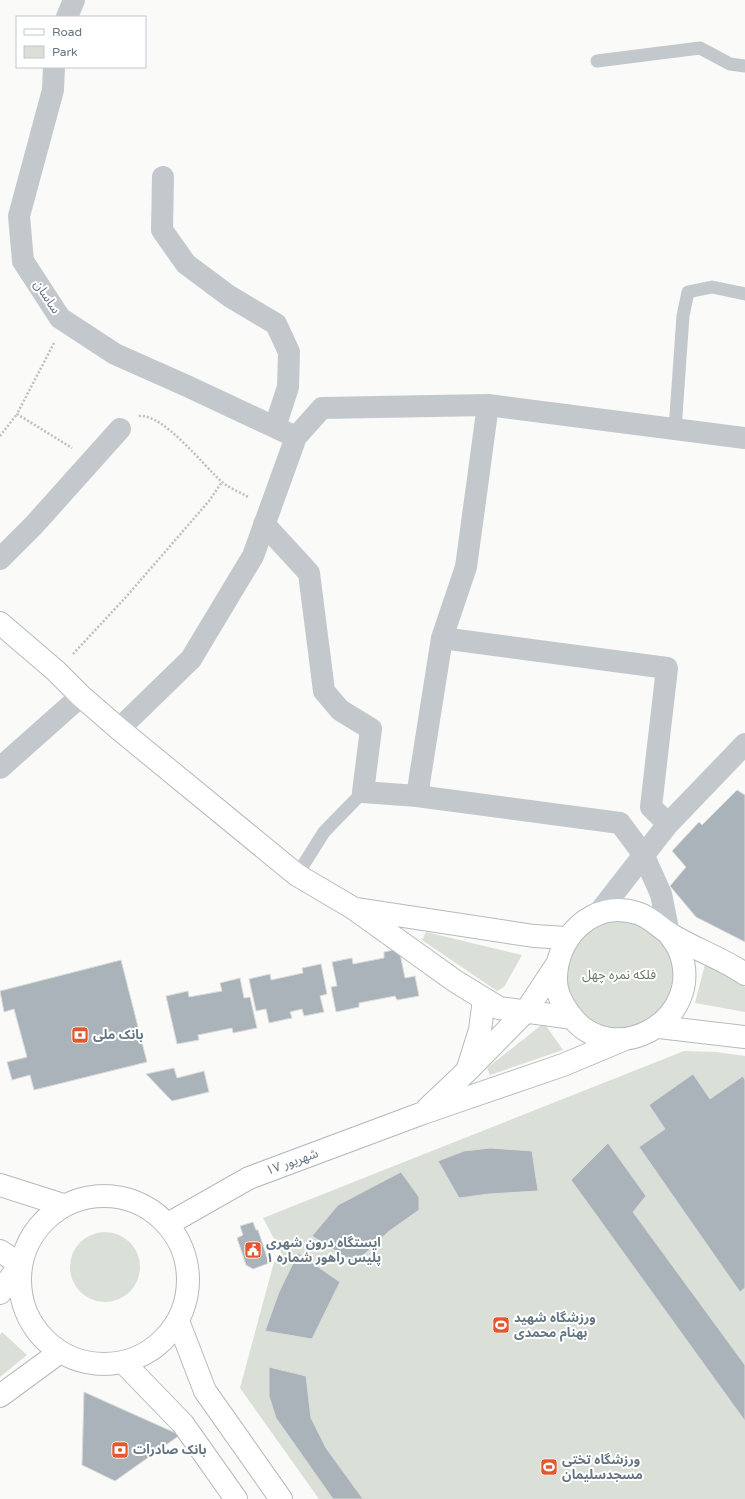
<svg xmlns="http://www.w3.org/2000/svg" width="745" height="1499" viewBox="0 0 745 1499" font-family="'Varela Round','Noto Sans Arabic',sans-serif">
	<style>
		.green { fill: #dadfd7 }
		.building { fill: #aab3b9; stroke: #dcdcda }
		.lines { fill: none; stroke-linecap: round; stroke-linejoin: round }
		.secondary-casing { stroke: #b3babf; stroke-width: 24 }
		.primary-casing { stroke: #b5babe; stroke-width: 24 }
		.path { stroke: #bbbfc2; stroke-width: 2.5; stroke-dasharray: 2 2; stroke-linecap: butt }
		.service { stroke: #c3c8cc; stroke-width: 13 }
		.minor { stroke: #c3c8cc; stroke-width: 22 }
		.secondary { stroke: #fff; stroke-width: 22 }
		.primary { stroke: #fff; stroke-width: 22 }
		.labels { text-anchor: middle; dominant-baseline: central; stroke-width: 4; stroke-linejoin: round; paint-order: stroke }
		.street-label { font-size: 13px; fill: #657683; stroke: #fff }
		.park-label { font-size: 13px; fill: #687a64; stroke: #fff }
		.poi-label { font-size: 13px; font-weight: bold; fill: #657683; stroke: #fff; text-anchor: start }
	</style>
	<rect width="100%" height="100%" fill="#fafaf8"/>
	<path class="green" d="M566 975a54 54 0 1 1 108 0a54 54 0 1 1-108 0Z
		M426,932L522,955L504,987L497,991L422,940Z
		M705,964L745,987V1012L695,1003Z
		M544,1023L563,1050L490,1075L487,1068Z
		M684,1051L716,1052L745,1056V1499H319L240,1388L274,1262L282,1254L263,1218Z
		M70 1267a35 35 0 1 1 70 0a35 35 0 1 1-70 0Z
		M2,1332L27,1355L0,1377V1335Z"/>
	<path class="building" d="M737,790L745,795V942L696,917L670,886L686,867L672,851L699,822L702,825Z
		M399,949L405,978L415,976L419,996L397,1000L395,996L359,1003V1007L336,1012L331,987L337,986L332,962L352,958L353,964L384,958V952Z
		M121,960L147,1062L34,1090L30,1075L12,1080L7,1062L27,1057L14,1009L4,1012L0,991Z
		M321,964L327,994L320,996L324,1012L304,1016L302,1009L290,1012L292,1018L269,1023L266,1009L256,1011L249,979L270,974L271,980L303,973L302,968Z
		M240,978L244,998L250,997L257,1028L233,1033L232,1028L198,1035L199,1040L177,1044L166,996L188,991L189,997L222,991L220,983Z
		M174,1068L177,1078L204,1071L209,1092L172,1101L146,1074Z
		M693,1074L710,1099L743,1076L745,1080V1288L740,1292L639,1147L665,1129L649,1105Z
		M608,1143L646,1196L633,1212L745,1365V1421L571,1180Z
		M490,1148L532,1151L538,1191L489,1194L459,1198L438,1161L464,1151Z
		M401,1172L419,1197V1210L388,1232L355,1263L312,1236L338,1205Z
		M253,1222L256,1230H258L269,1263L253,1269L246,1265L237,1238L243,1235L240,1226Z
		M298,1253L340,1282L312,1339L265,1331L279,1292Z
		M269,1367L306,1376L311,1418L326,1448L363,1499H333L276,1418L269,1396Z
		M84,1392L180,1435L115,1481L82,1465Z"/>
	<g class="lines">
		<defs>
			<path id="secondary" d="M0,623L56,671L81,696L119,729L297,875L353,908L455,981L499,1008L573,1018
				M357,909L534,936L567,938
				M669,934C673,940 678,946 680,952C706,1022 609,1073 568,1012C562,1003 556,992 556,981C555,938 592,899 637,913C651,917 658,927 670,934C694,949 722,958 745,974
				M659,1027L745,1037
				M468,1068L480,1030L484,999
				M428,1108L466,1072L526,1011L557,964
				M168,1224L249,1178L423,1113L563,1065L625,1039"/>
			<path id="primary" d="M0,1185L63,1205
				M20 1280a84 84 0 1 1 168 0a84 84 0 1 1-168 0Z
				M0,1251L20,1264L0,1293
				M178,1321L205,1391L281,1499
				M123,1362L183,1424L236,1499
				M0,1396L60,1352"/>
		</defs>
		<use href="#secondary" class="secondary-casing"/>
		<use href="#primary" class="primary-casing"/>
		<path class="path" d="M54,343L17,414L72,448
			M139,416C163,413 204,466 222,482C229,488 240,492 248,497
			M0,436L17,414
			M73,654L126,597L209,501L222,482"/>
		<path class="service" d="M597,61L700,48L730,64L745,66
			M675,429L683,316L688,292L712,287L745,294
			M297,875L324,832L363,792"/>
		<path class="minor" d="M67,17L74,0
			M54,67L53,90L19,216L23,261L60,318L115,354L187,386L296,437
			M163,177L162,230L186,264L229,296L276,324L289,352L288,387L275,427
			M488,405L466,567L442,638L667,668L651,807L668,824
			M264,524L309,573L324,691L340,710L371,729L363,792L417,796L620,823L643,854L661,894L669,934
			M0,559L34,525L120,429
			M119,729L191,659L253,556L296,437L322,408L488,405L745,438
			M0,768L81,696
			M417,796L442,638
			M597,915L668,824L745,744"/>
		<use href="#secondary" class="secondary"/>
		<use href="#primary" class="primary"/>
	</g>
	<defs>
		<symbol id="bank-square" viewBox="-11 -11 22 22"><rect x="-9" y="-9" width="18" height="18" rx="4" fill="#e4572e" stroke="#fff"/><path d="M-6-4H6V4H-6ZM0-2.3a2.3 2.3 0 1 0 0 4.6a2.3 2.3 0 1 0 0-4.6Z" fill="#fff"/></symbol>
		<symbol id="civic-square" viewBox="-11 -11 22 22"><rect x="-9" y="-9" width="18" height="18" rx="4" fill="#e4572e" stroke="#fff"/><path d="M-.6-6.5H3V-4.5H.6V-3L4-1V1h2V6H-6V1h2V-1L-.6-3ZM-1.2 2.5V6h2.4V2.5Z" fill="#fff"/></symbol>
		<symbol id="stadium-square" viewBox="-11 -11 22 22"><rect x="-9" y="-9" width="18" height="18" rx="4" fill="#e4572e" stroke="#fff"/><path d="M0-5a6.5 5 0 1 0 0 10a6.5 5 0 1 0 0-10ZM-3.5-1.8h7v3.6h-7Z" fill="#fff"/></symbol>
	</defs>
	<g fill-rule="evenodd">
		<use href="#bank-square" x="70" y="1025" width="20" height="20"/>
		<use href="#civic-square" x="243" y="1240" width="20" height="20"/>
		<use href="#stadium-square" x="491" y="1315" width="20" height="20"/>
		<use href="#bank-square" x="110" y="1440" width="20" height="20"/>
		<use href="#stadium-square" x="539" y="1457" width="20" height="20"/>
	</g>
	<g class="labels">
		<g class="street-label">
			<text transform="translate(47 297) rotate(57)">ساسان</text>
			<text transform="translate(292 1162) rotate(-20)">۱۷ شهریور</text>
		</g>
		<g class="park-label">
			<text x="619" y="975">فلکه نمره چهل</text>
		</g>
		<g class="poi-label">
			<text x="93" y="1035">بانک ملی</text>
			<text x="266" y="1243">ایستگاه درون شهری<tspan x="266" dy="15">پلیس راهور شماره ۱</tspan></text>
			<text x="514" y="1318">ورزشگاه شهید<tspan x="514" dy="15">بهنام محمدی</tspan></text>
			<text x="133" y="1450">بانک صادرات</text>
			<text x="562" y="1460">ورزشگاه تختی<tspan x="562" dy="15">مسجدسلیمان</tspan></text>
		</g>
	</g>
	<rect x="16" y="16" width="130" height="52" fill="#ffffff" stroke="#c1c8cd"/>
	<rect x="24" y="29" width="20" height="6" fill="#ffffff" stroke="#c1c8cd"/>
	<text x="52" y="36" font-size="12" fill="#657683">Road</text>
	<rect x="24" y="46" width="20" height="12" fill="#dadfd7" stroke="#c1c8cd"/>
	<text x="52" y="56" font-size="12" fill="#657683">Park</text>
</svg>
